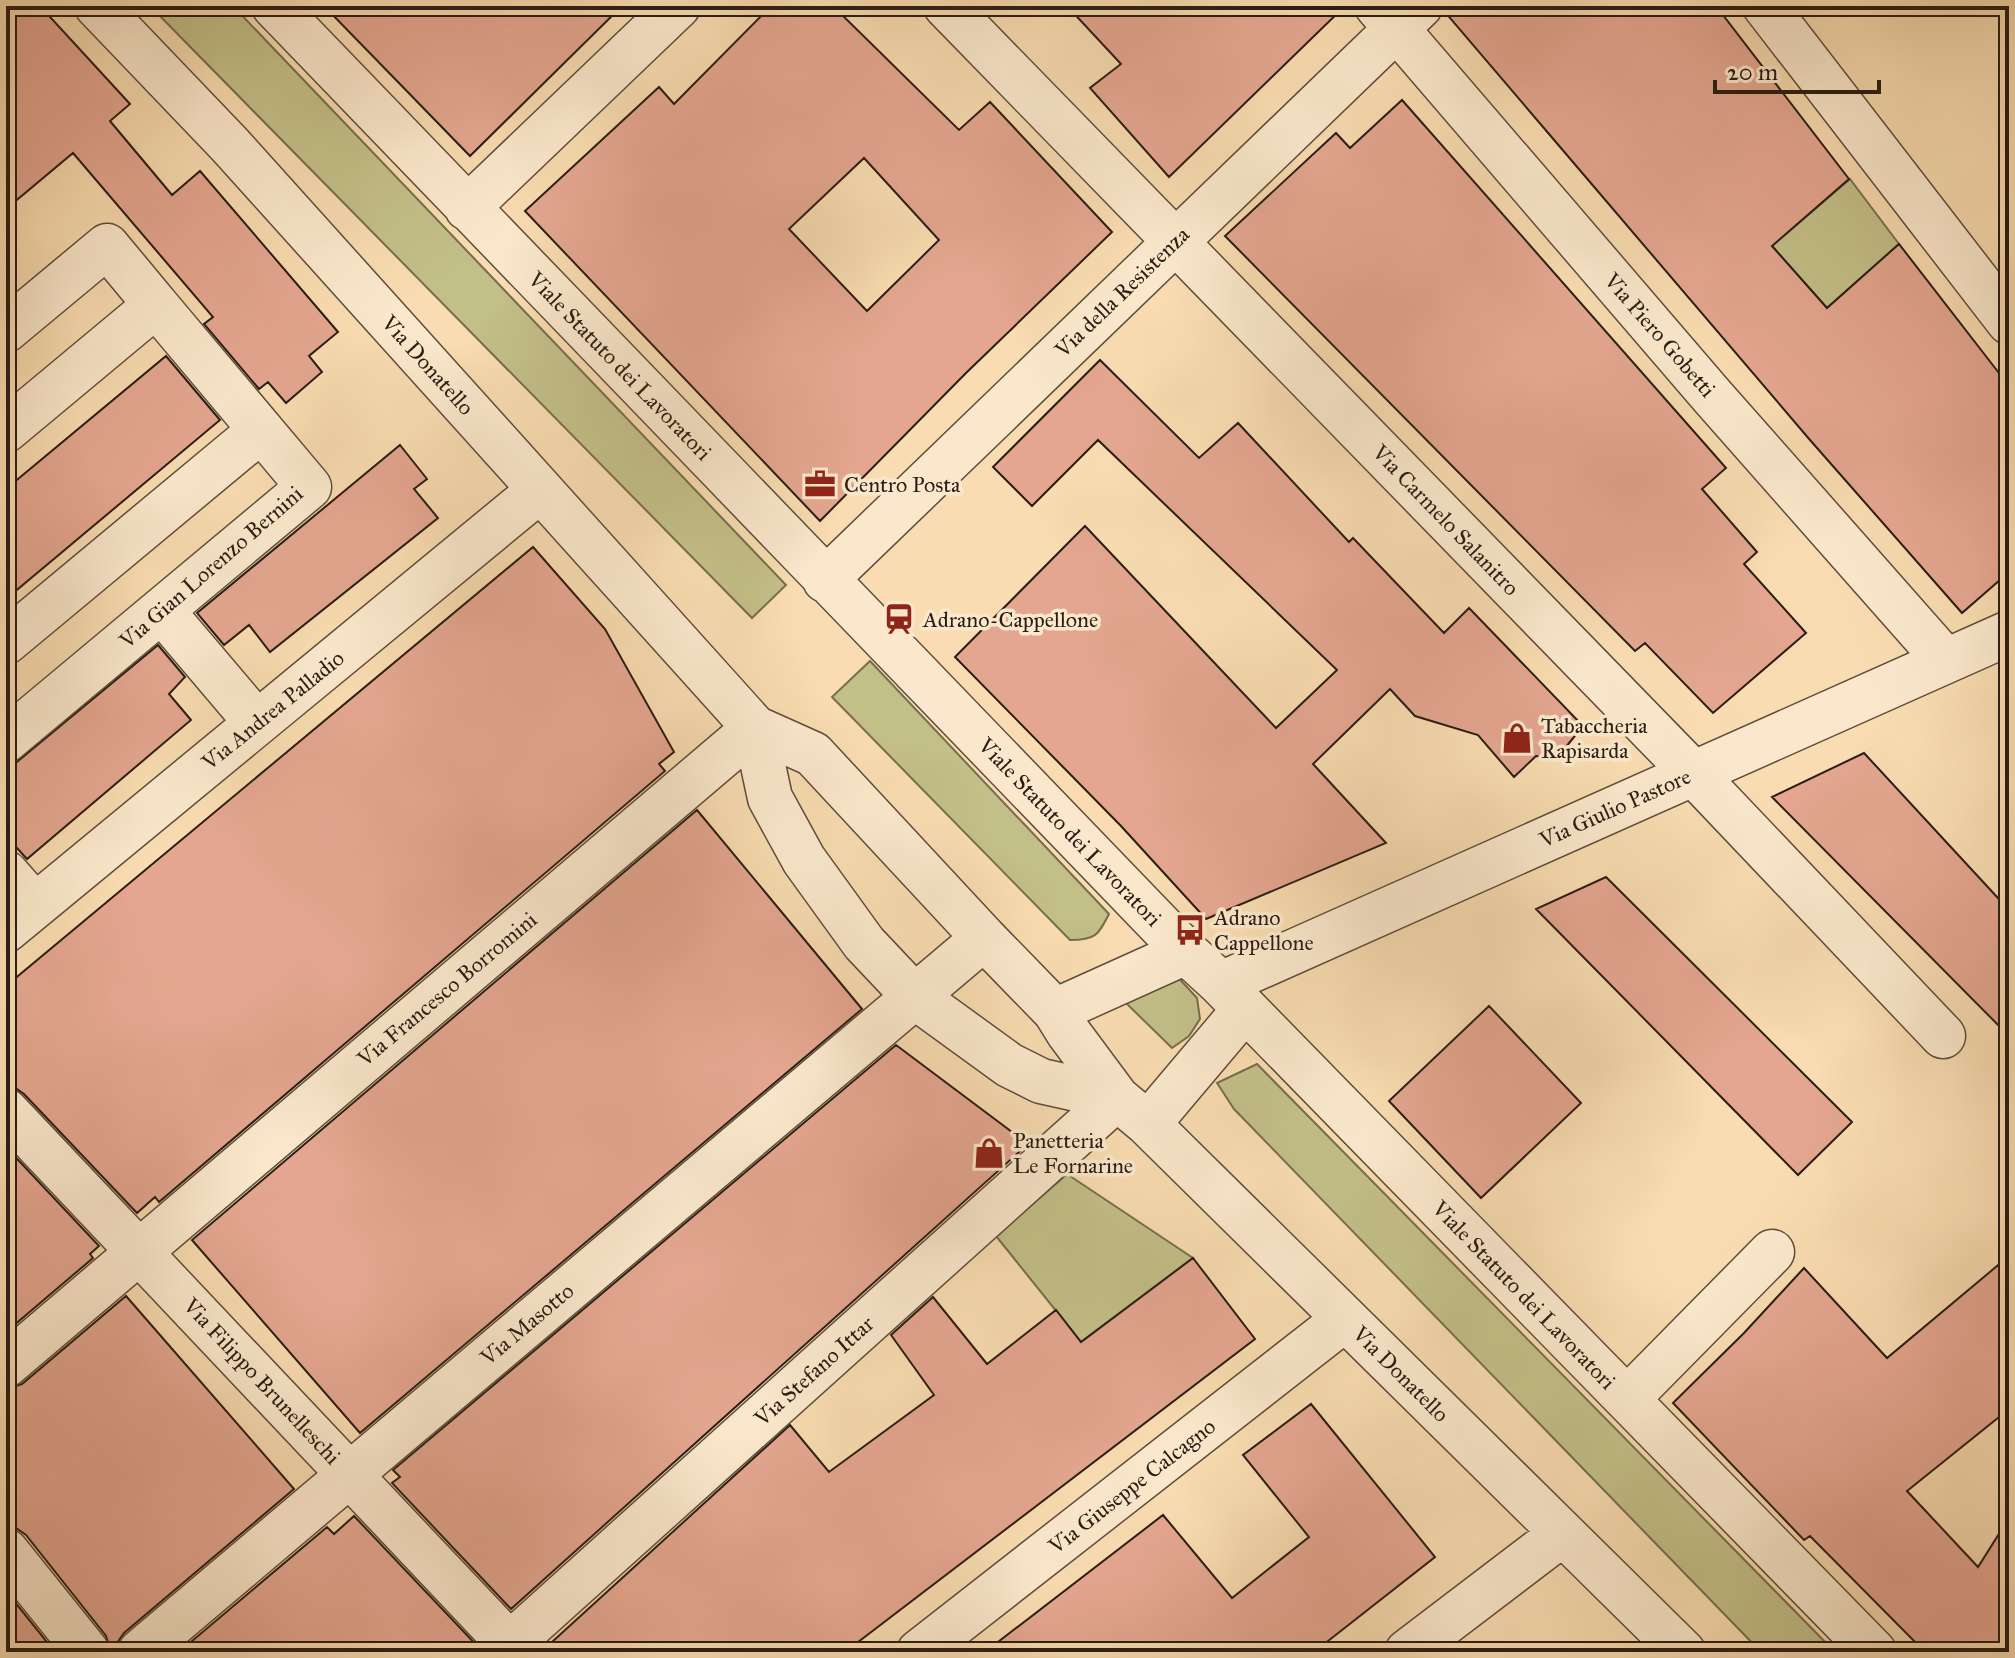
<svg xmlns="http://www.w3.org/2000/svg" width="2015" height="1658" viewBox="0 0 2015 1658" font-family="'IM FELL Great Primer',serif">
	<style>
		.green { fill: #c3bf88; stroke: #766e4e; stroke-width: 2 }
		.building { fill: #e4a690; stroke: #2a1d14; stroke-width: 2; fill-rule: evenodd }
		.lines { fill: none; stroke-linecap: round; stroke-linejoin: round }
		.minor-casing { stroke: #5e4d3b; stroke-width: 47 }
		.minor { stroke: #fbe8cc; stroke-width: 44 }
		.labels { text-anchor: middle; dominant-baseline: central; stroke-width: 7; stroke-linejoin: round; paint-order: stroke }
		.street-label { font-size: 22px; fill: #2a1d14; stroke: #fbe8cc }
		.poi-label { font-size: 22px; fill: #2a1d14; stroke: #fbe8cc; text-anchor: start }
	</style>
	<rect width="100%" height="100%" fill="#f9dcb1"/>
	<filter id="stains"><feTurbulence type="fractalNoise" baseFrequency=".0025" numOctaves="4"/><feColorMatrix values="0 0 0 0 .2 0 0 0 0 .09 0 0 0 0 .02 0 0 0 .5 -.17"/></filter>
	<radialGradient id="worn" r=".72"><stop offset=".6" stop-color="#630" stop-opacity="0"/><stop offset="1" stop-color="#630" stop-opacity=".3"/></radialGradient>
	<path class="green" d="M150,6H233L786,585L752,618Z
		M1850,179L1899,244L1827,308L1772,246Z
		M870,661L1109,914C1098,935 1096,940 1070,940L832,697Z
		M1174,973L1197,998L1200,1019L1189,1036L1172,1048L1125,1002Z
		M1257,1064L1835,1652H1761L1234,1109L1217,1083Z
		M1067,1174L1193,1258L1081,1342L996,1236Z"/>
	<path class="building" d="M6,6H40L130,104L110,121L172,195L200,171L338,332L309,356L322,372L286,403L268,382L259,389L204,324L213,317L73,153L6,209Z
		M324,6H622L470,156Z
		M771,6H833L959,130L990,102L1112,232L966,373L820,521L525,211L659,87L674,104ZM864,158L939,240L867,311L789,229Z
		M1067,6H1345L1169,177L1090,88L1121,64Z
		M1444,6H1716L1849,179L1772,246L1827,308L1899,244L2009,386V572L1962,613L1810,440L1549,134L1444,11Z
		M1402,100L1726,468L1702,489L1757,552L1744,564L1806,633L1713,713L1645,643L1635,651L1225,236L1336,133L1350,148Z
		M166,356L220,420L6,599V489Z
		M1100,360L1199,458L1238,423L1349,542L1353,538L1444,633L1469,608L1583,726L1557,758L1536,756L1514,777L1478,735L1415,716L1390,689L1313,764L1386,843L1206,919L1121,826L955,657L1085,526L1276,728L1337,670L1098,440L1032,506L993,467Z
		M400,445L427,479L414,489L438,518L270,652L249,625L224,645L197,613Z
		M533,547L605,629L674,752L659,764L665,771L159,1202L155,1197L137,1213L24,1094L14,1087H6V986Z
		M158,645L185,677L169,694L191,720L27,859L6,836V771Z
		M1864,753L2009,910V1036L1772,797Z
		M697,810L862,1009L360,1433L192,1240Z
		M1606,877L1852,1122L1798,1175L1536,909Z
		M1489,1006L1581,1103L1481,1198L1389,1101Z
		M896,1045L1028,1144L511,1609L392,1483L400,1477L393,1470Z
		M6,1147L99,1246L90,1254L93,1258L6,1332Z
		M2009,1256V1409L1907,1491L1978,1567L2009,1518V1652H1925L1810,1536L1804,1540L1673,1403L1744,1333L1804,1268L1887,1358Z
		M1193,1258L1255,1339L845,1652H541L790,1425L829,1472L934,1395L891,1335L933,1297L987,1364L1056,1310L1081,1342Z
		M126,1296L294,1489L124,1633L117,1643L116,1652H111L106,1636L26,1535L16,1528L6,1527V1389L22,1384Z
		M1311,1404L1435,1557L1314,1652H985L1163,1515L1232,1598L1309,1537L1243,1455Z
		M354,1516L483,1652H179L327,1527L334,1534Z
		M6,1591L55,1652H6Z"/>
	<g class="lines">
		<defs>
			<path id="minor" d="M97,6L230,145L755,728L813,754L984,938L1055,1011L1068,1032L1117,1098L1148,1124L1683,1652
				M274,6L1186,952L1221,984L1874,1652
				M946,6L1693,773L1943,1036
				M1377,6L1712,396L1946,661
				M1765,6L2009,322
				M467,208L678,6
				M6,330L107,246L156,305
				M6,430L156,305L309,487L6,740
				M825,580L1420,6
				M162,611L257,723
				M6,642L261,430
				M755,728L770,798L804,860L864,943L914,996L1009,1065L1041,1081L1117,1098
				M6,873L35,906
				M6,930L540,490
				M1221,984L2009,633
				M1055,1011L1186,952
				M6,1111L517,1652
				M1148,1124L1245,1009
				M6,1365L755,728
				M1627,1399L1772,1252
				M6,1551L87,1652
				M510,1644L1117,1098
				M140,1652L984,938
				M919,1652L1345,1319
				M1407,1652L1562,1534"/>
		</defs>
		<use href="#minor" class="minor-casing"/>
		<use href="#minor" class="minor"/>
	</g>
	<defs>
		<symbol id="office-bare" viewBox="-9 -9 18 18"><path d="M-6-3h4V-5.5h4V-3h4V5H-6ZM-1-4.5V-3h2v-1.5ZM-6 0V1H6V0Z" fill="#8f2418" stroke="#fbe8cc" stroke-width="2.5" paint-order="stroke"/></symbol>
		<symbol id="station-bare" viewBox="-9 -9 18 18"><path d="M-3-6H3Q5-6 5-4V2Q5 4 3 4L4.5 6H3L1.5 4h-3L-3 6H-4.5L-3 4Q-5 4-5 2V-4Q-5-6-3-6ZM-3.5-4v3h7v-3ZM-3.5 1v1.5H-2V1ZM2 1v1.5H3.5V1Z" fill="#8f2418" stroke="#fbe8cc" stroke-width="2.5" paint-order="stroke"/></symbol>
		<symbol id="shop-bare" viewBox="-9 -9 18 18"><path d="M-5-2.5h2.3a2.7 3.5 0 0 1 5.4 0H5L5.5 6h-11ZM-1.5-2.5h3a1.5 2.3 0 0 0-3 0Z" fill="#8f2418" stroke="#fbe8cc" stroke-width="2.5" paint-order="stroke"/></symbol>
		<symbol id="bus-bare" viewBox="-9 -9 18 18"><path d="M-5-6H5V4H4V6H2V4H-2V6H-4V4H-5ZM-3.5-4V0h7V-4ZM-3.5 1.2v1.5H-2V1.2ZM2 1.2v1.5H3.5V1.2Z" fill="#8f2418" stroke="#fbe8cc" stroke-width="2.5" paint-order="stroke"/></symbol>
	</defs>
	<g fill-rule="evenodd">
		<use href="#office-bare" x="798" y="462" width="44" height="44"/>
		<use href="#station-bare" x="877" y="597" width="44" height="44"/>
		<use href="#shop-bare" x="1495" y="716" width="44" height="44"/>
		<use href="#bus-bare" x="1168" y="908" width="44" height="44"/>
		<use href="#shop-bare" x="967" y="1131" width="44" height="44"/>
	</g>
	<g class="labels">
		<g class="street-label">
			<text transform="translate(1122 292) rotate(-44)">Via della Resistenza</text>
			<text transform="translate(1660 335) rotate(49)">Via Piero Gobetti</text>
			<text transform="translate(428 365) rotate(48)">Via Donatello</text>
			<text transform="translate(620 366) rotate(46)">Viale Statuto dei Lavoratori</text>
			<text transform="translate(1446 520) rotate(46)">Via Carmelo Salanitro</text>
			<text transform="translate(211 567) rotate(-41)">Via Gian Lorenzo Bernini</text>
			<text transform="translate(273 710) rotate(-39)">Via Andrea Palladio</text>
			<text transform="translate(1615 808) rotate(-24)">Via Giulio Pastore</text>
			<text transform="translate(1070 832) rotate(46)">Viale Statuto dei Lavoratori</text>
			<text transform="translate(447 989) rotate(-40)">Via Francesco Borromini</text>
			<text transform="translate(1524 1295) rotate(46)">Viale Statuto dei Lavoratori</text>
			<text transform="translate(527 1324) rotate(-40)">Via Masotto</text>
			<text transform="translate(814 1371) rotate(-42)">Via Stefano Ittar</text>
			<text transform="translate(1401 1374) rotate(45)">Via Donatello</text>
			<text transform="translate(262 1381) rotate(47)">Via Filippo Brunelleschi</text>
			<text transform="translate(1132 1486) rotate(-38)">Via Giuseppe Calcagno</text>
		</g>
		<g class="poi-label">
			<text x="844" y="484">Centro Posta</text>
			<text x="923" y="619">Adrano-Cappellone</text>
			<text x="1541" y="725">Tabaccheria<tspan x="1541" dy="25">Rapisarda</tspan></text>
			<text x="1214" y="917">Adrano<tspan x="1214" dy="25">Cappellone</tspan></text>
			<text x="1013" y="1140">Panetteria<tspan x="1013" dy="25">Le Fornarine</tspan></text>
		</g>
	</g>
	<rect width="2015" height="1658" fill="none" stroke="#f9dcb1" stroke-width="32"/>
	<rect x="8" y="8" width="1999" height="1642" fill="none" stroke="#2a1d14" stroke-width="4"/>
	<rect x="16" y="16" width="1983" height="1626" fill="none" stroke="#2a1d14" stroke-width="2"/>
	<path d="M1715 80v12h164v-12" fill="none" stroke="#2a1d14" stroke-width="4"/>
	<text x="1727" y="80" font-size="24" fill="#2a1d14" stroke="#fbe8cc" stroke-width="6" paint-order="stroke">20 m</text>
	<rect width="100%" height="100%" filter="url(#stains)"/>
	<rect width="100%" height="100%" fill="url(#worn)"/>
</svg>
